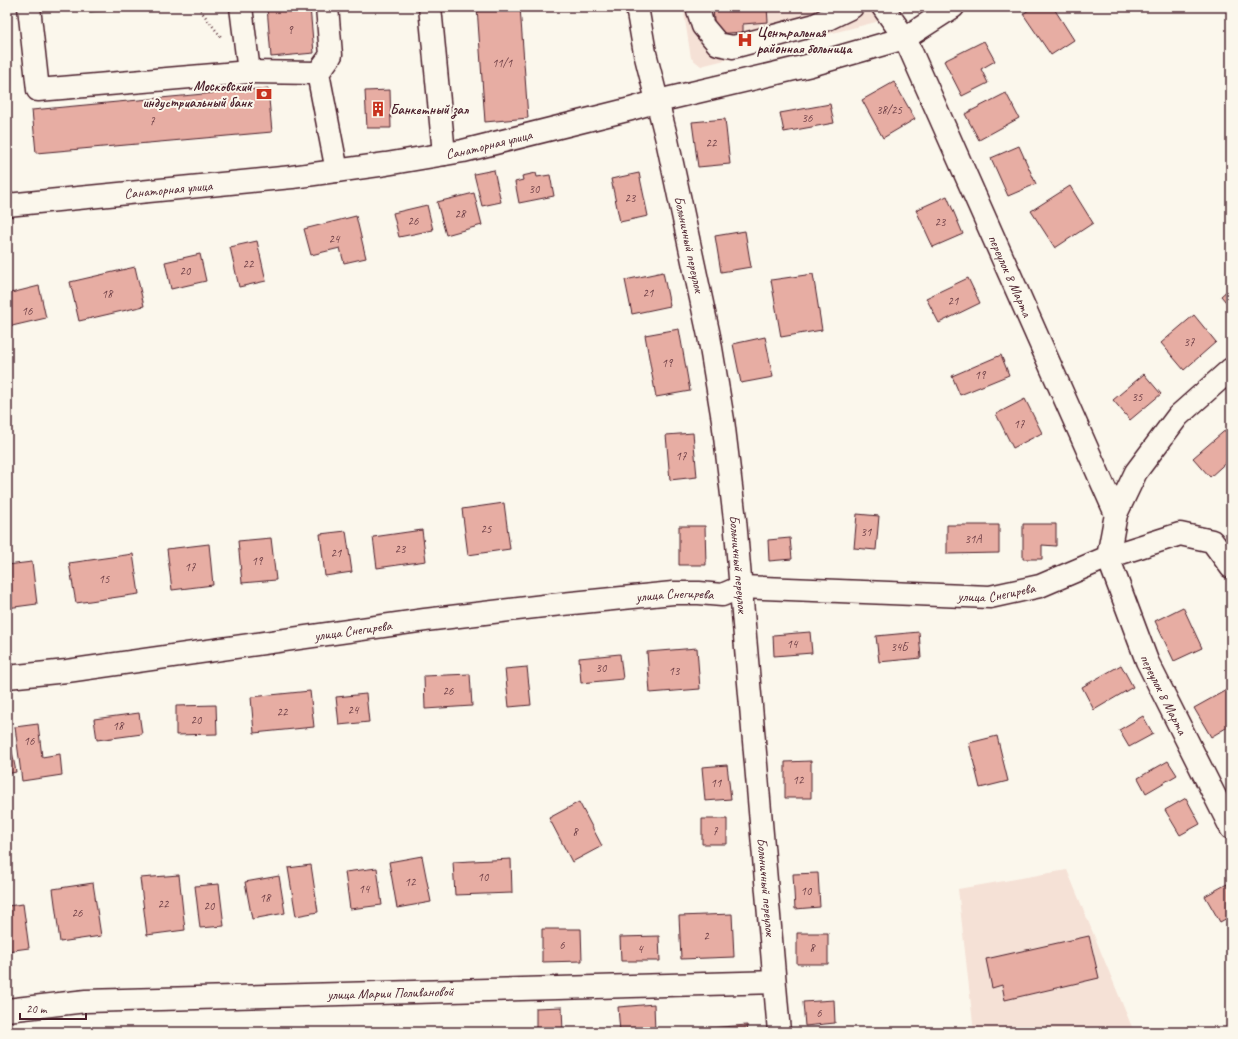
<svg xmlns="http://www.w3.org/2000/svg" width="1238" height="1039" viewBox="0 0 1238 1039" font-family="Caveat,sans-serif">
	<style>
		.built { fill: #f5e1d6 }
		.green { fill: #a5e8b3; stroke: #78846f }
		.building { fill: #e7ada3; stroke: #4a1f2b }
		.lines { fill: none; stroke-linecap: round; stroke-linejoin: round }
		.minor-casing { stroke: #4a1f2b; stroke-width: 25 }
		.path { stroke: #4a1f2b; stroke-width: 2.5; stroke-dasharray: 1 3; stroke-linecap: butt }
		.minor { stroke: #fbf7ec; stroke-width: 22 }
		.labels { text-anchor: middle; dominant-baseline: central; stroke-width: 4; stroke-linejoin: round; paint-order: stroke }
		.number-label { font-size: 12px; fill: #714249 }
		.poi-label { font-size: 14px; font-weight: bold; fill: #4a1f2b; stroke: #fbf7ec; text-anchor: start }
		.street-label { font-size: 14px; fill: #4a1f2b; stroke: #fbf7ec }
	</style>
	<rect width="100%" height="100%" fill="#fbf7ec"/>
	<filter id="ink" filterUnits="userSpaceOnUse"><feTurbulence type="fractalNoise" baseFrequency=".025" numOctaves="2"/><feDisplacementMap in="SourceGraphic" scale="8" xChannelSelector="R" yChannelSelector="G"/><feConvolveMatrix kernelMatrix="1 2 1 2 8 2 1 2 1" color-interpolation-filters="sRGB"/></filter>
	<g filter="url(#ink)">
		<path class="built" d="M683,7H906L876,22L701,66L691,58Z
			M1067,870L1134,1032H974L958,889Z"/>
		<path class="green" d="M90,7H148L90,12Z"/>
		<path class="building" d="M267,7H310L314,53L271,57Z
			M477,7H520L528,118L485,122Z
			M713,7H767L768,22L743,24V32L715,34Z
			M1033,7H1053L1074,40L1051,55L1023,14Z
			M984,41L995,61L981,69L988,83L962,96L944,61Z
			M894,82L915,119L883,138L862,100Z
			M268,88L272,132L36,153L32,110Z
			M390,90L391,128H367L365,91Z
			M1006,93L1019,118L979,140L965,114Z
			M830,104L834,123L784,132L780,113Z
			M725,119L730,164L698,167L692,122Z
			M1019,146L1036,184L1008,196L991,158Z
			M494,170L501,202L482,206L474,174Z
			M536,173L537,177L550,175L554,196L519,203L515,182L523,180L522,176Z
			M639,173L648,216L620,222L611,179Z
			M1070,186L1093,223L1055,248L1031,211Z
			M474,193L482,225L446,235L437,202Z
			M947,196L963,234L933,247L916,210Z
			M427,205L433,230L399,237L393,213Z
			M356,216L366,258L344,263L340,248L311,255L304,229Z
			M745,231L751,267L721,272L715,236Z
			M257,241L266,281L239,287L230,247Z
			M200,254L206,281L171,289L165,262Z
			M135,267L144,306L79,321L70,282Z
			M663,272L670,306L632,314L625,280Z
			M813,274L822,330L781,337L771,280Z
			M968,278L980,303L939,323L926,298Z
			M39,286L46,318L12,326L7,303V294Z
			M1231,287V308L1221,296Z
			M1194,315L1216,342L1184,370L1161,343Z
			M679,329L690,391L656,397L645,335Z
			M765,337L773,377L741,383L733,344Z
			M1001,355L1009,375L960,395L952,376Z
			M1144,374L1161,394L1130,420L1113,400Z
			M1025,399L1042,433L1013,448L996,414Z
			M1229,427L1231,429V458L1210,477L1193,458Z
			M693,433L697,477L670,480L666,435Z
			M504,503L510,549L468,555L462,509Z
			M857,514L879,516L876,550L854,548Z
			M1023,524H1056V546L1042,545V559H1023Z
			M947,525H999V553L947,554Z
			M679,526H705L706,565H679Z
			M422,530L426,561L377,568L373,537Z
			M346,531L352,572L325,576L320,534Z
			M271,538L276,580L242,583L238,541Z
			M790,538L792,559L769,561L768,540Z
			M209,544L213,585L172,590L167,549Z
			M133,554L139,594L76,603L69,563Z
			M32,562L37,604L7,608V565Z
			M1183,607L1202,648L1174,661L1155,621Z
			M810,632L812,653L774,656L773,635Z
			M919,632L921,658L879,662L876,636Z
			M697,648L700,689L650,693L647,652Z
			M620,654L623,679L581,683L579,658Z
			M1121,665L1133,687L1094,710L1082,687Z
			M527,667L531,705L509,707L505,669Z
			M470,674L472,706L425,709L424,676Z
			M1230,688L1231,690V725L1211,737L1194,708Z
			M310,691L314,727L254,733L251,697Z
			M366,694L369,722L339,725L336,697Z
			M216,705L217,734L176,735V706Z
			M139,713L142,734L97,740L94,719Z
			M1143,716L1153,734L1129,747L1119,730Z
			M38,724L42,757L60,754L62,775L22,781L15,727Z
			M997,736L1008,781L980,788L969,743Z
			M11,746L16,772L7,774V747Z
			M811,761V798H785V762Z
			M1168,761L1177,775L1146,793L1138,778Z
			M727,765L731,799L705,801L702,767Z
			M1186,798L1200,824L1180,835L1165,810Z
			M579,802L602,846L572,862L549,818Z
			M702,819H727V844H702Z
			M422,856L431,902L397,908L389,862Z
			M511,859L512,893L455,895L453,862Z
			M311,865L318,912L296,916L288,868Z
			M377,868L382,905L350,909L345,872Z
			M818,873L820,907L795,909L793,874Z
			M179,875L185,930L147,935L140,878Z
			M279,876L285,913L252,919L245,882Z
			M93,883L101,936L60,942L53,889Z
			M219,884L224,926L200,928L195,886Z
			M1227,884L1231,891V916L1220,922L1205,896Z
			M23,904L29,948L7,951V906Z
			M732,914L734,957L681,959L679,916Z
			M542,929H581L582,961L542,962Z
			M797,933H828V964H797Z
			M659,936L660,961H621L620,937Z
			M1089,936L1099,978L1005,1000L1002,985L992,988L986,959Z
			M834,1000L835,1023L805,1026L803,1002Z
			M654,1004L655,1032H620L618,1007Z
			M562,1007L563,1032H536V1008Z
			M747,1025L748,1032H710L709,1028Z"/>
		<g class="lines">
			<defs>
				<g id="minor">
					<path d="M29,7L38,90L249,72L318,73"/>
					<path d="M241,7L249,72"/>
					<path d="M327,7L331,55L318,73L337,171"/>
					<path d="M430,7L444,154"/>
					<path id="s1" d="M637,7L645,53L667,140L709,336L723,420L735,520L779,1032"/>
					<path d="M697,7L703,26L718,44L733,47L815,25L852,7"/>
					<path id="s2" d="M883,7L905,38L1116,514"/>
					<path id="s3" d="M7,205L292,177L386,164L463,151L631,109L658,101L811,65L905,38L953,7"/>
					<path id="s4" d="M1231,567L1212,541L1180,534L1108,557L1147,661L1231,828"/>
					<path id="s5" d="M7,677L67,671L425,620L552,605L673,593H699L722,595L741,587L990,597L1040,586L1108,557L1116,514L1136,472L1178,416L1231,369"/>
					<path id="s6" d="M7,1010L86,1001L774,982"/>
				</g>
			</defs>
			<use href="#minor" class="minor-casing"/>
			<path class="path" d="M198,7L221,37"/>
			<use href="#minor" class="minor"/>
		</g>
	</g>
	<defs>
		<symbol id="hospital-bare" viewBox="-9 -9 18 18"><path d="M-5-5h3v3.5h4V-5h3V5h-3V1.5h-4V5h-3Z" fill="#c8321e" stroke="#fbf7ec" stroke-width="2.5" paint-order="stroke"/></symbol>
		<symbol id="bank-bare" viewBox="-9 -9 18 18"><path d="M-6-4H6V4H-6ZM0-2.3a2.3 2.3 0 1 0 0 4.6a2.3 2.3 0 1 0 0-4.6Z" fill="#c8321e" stroke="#fbf7ec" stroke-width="2.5" paint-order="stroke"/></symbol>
		<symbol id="building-bare" viewBox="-9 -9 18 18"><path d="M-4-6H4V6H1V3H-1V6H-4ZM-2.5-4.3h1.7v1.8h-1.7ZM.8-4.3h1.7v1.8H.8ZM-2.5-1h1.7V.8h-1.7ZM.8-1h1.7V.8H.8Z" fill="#c8321e" stroke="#fbf7ec" stroke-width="2.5" paint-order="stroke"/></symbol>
	</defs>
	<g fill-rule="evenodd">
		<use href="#hospital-bare" x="734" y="29" width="22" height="22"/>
		<use href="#bank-bare" x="253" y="83" width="22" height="22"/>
		<use href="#building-bare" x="367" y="98" width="22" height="22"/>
	</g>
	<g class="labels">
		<g class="number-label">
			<text x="290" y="30">9</text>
			<text x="502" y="63">11/1</text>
			<text x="889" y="110">38/25</text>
			<text x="807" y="118">36</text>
			<text x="152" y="121">7</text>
			<text x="711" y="143">22</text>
			<text x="534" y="189">30</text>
			<text x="630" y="198">23</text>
			<text x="460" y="214">28</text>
			<text x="413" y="221">26</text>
			<text x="940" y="222">23</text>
			<text x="334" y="239">24</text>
			<text x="248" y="264">22</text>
			<text x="185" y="271">20</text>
			<text x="648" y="293">21</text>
			<text x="107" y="294">18</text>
			<text x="953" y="301">21</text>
			<text x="27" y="311">16</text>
			<text x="1189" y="342">37</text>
			<text x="667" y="363">19</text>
			<text x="980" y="375">19</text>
			<text x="1137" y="397">35</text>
			<text x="1019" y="424">17</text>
			<text x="681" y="456">17</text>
			<text x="486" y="529">25</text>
			<text x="866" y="532">31</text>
			<text x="973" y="539">31А</text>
			<text x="400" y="549">23</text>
			<text x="336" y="553">21</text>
			<text x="257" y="561">19</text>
			<text x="190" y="567">17</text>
			<text x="104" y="579">15</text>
			<text x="792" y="644">14</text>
			<text x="899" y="647">34Б</text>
			<text x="601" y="668">30</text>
			<text x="674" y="671">13</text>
			<text x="448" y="691">26</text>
			<text x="353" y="710">24</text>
			<text x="282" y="712">22</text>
			<text x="196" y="720">20</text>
			<text x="118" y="726">18</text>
			<text x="29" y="741">16</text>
			<text x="798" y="780">12</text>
			<text x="716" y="783">11</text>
			<text x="715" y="831">7</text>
			<text x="575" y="832">8</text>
			<text x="483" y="877">10</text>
			<text x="410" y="882">12</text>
			<text x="364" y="889">14</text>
			<text x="806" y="891">10</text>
			<text x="265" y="898">18</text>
			<text x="163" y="904">22</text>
			<text x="209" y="906">20</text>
			<text x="77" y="913">26</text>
			<text x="706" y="936">2</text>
			<text x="562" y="945">6</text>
			<text x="812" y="948">8</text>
			<text x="640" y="949">4</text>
			<text x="819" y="1013">6</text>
		</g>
		<g class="poi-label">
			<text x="757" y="32">Центральная<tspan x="757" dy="16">районная больница</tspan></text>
			<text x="252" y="86" text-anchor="end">Московский<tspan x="252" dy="16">индустриальный банк</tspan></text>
			<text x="390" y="109">Банкетный зал</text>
		</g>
		<g class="street-label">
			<text stroke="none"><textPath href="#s3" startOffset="486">Санаторная улица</textPath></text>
			<text stroke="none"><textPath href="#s3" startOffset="162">Санаторная улица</textPath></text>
			<text stroke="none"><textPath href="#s1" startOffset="243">Больничный переулок</textPath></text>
			<text stroke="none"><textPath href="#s2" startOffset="298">переулок 8 Марта</textPath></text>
			<text stroke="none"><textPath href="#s1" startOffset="567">Больничный переулок</textPath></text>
			<text stroke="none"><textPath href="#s5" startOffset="997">улица Снегирева</textPath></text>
			<text stroke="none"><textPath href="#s5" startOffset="673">улица Снегирева</textPath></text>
			<text stroke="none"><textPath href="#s5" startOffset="349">улица Снегирева</textPath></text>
			<text stroke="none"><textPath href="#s4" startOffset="289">переулок 8 Марта</textPath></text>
			<text stroke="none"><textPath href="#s1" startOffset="891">Больничный переулок</textPath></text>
			<text stroke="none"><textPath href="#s6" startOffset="384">улица Марии Поливановой</textPath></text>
		</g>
	</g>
	<rect width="1238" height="1039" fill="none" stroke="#fbf7ec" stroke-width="24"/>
	<rect x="12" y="12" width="1214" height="1015" fill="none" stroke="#4a1f2b" stroke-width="1.5" filter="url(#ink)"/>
	<path d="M20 1013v6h66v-6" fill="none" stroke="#4a1f2b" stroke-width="2"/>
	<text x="26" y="1013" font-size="12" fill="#4a1f2b" stroke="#fbf7ec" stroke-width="3" paint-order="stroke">20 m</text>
</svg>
